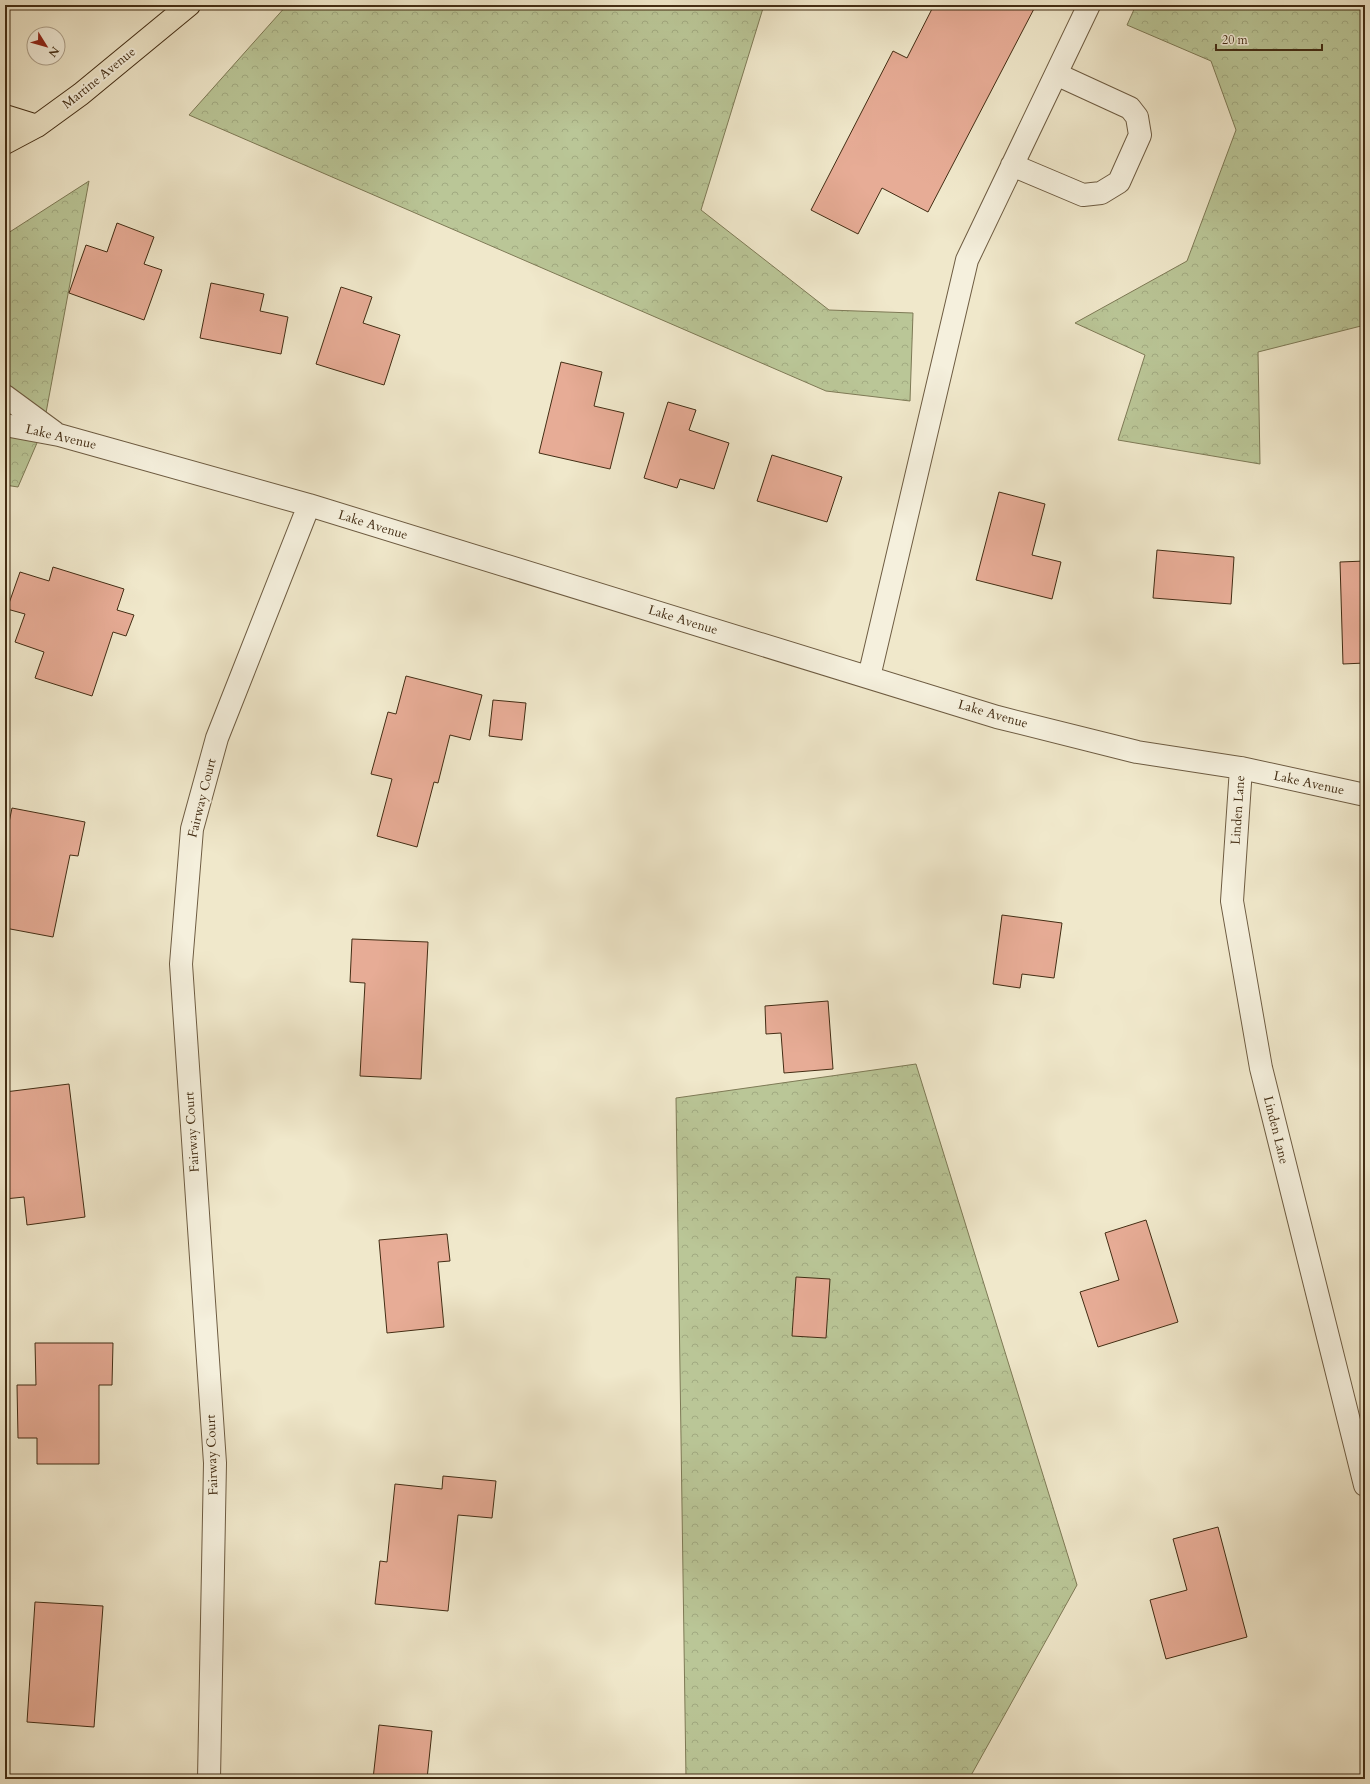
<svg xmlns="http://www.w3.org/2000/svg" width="1370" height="1784" viewBox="0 0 1370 1784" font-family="Cardo,serif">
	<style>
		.forest { fill: url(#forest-crowns); stroke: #7e7a56 }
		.building { fill: #e7ac96; stroke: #432d14 }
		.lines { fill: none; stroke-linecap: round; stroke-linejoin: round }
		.minor-casing { stroke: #6e5c42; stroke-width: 24 }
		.major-casing { stroke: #432d14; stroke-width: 24 }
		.minor { stroke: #f5f0dd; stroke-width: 22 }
		.major { stroke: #f0e8cb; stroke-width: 22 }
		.labels { text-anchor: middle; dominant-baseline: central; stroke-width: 4; stroke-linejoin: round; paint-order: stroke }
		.street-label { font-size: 13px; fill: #432d14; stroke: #f5f0dd }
	</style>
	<defs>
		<pattern id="forest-crowns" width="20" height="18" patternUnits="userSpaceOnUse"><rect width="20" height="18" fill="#bac697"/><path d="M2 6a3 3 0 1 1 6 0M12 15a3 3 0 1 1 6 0" fill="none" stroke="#a1aa81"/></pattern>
	</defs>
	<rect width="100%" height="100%" fill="#f0e8cb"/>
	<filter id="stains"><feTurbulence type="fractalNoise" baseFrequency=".005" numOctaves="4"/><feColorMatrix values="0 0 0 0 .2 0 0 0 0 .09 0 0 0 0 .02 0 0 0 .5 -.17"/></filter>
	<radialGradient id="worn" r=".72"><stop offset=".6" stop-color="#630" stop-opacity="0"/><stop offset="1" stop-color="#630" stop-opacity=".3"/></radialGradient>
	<path class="forest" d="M287,5H764L701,210L829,310L913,313L910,401L826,391L189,115Z
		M1136,5H1365V325L1258,352L1260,464L1118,440L1145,355L1075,323L1187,261L1236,130L1211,61L1127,25Z
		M89,181L43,429L18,487L5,485V235Z
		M916,1064L1077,1585L969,1779H686L676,1098Z"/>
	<path class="building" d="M934,5H1036L928,212L882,188L858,234L811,210L893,51L907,58Z
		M117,223L154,237L144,264L162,270L144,320L69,293L86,245L107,252Z
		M211,283L264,294L260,311L288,317L281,354L200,338Z
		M341,287L372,297L363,323L400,335L384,385L316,364Z
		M561,362L602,372L594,406L624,413L610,469L539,453Z
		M668,402L696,410L689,430L729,443L714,489L680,479L677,488L644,478Z
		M772,455L842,477L827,522L757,501Z
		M999,492L1045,504L1032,555L1061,562L1052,599L976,580Z
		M1157,550L1234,557L1231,604L1153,598Z
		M1365,561V663L1343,664L1340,562Z
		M53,567L124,589L117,610L134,615L126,636L113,632L92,696L35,678L44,652L15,642L25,614L7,609L20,572L49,581Z
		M406,676L482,695L470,740L450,735L438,783L434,782L417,847L377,836L392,779L371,774L388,712L396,714Z
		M493,700L526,703L522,740L489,736Z
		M12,808L85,822L78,856L70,855L53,937L5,928V842Z
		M1002,915L1062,923L1054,978L1022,974L1020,988L993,984Z
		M352,939L428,942L421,1079L360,1076L365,983L350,982Z
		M828,1001L833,1069L784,1073L781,1033L766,1034L765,1006Z
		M69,1084L85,1217L27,1225L24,1197L5,1199V1092Z
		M1146,1220L1178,1322L1098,1347L1080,1292L1119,1280L1105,1233Z
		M447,1234L450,1261L438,1262L444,1327L387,1333L379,1240Z
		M796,1277L830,1279L826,1338L792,1336Z
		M35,1343H113L112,1385H99V1464H37V1438H18L17,1385H36Z
		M443,1476L496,1481L492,1518L458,1515L448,1611L375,1604L380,1561L387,1562L395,1484L442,1489Z
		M1218,1527L1247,1637L1166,1659L1150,1600L1187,1590L1173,1539Z
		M35,1602L103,1606L94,1727L27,1722Z
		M379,1725L432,1731L427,1779H373Z"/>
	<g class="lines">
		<defs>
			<path id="minor" d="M1012,165L1083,195L1101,193L1119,182L1140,135L1137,117L1130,108L1056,74
				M5,396L54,432
				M5,425L59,435L309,505L997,717L1137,752L1241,768L1365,795
				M869,677L967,260L1089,5
				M1241,768L1232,901L1261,1068L1365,1485
				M209,1779L215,1463L181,964L192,829L217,738L309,505"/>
			<path id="major" d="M5,116L37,126
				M5,143L37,126L81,94L189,5"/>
		</defs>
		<use href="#minor" class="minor-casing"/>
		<use href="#major" class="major-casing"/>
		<use href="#minor" class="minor"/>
		<use href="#major" class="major"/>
	</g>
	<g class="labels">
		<g class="street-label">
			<text transform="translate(99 78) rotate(-39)">Martine Avenue</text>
			<text transform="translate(61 437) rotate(13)">Lake Avenue</text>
			<text transform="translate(373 525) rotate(17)">Lake Avenue</text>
			<text transform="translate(683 620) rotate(17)">Lake Avenue</text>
			<text transform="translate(993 714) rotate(16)">Lake Avenue</text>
			<text transform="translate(1309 783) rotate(12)">Lake Avenue</text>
			<text transform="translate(202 798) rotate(-76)">Fairway Court</text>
			<text transform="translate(1238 810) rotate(-86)">Linden Lane</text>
			<text transform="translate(1276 1130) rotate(76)">Linden Lane</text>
			<text transform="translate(192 1132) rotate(-94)">Fairway Court</text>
			<text transform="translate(212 1455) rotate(-92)">Fairway Court</text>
		</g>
	</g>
	<rect width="1370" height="1784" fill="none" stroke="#f0e8cb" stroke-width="20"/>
	<rect x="6" y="6" width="1358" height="1772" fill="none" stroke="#432d14" stroke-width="2"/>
	<rect x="10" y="10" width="1350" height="1764" fill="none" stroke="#432d14"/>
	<g transform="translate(46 46) rotate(127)"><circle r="19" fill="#f5f0dd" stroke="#aea28d"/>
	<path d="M0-3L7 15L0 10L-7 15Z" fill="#8f2418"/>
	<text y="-6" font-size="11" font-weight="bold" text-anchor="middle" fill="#432d14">N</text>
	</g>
	<path d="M1216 44v6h106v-6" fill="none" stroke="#432d14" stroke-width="2"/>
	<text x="1222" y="44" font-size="12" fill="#432d14" stroke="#f5f0dd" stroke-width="3" paint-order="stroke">20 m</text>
	<rect width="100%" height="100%" filter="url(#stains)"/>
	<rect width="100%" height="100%" fill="url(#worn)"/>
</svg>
